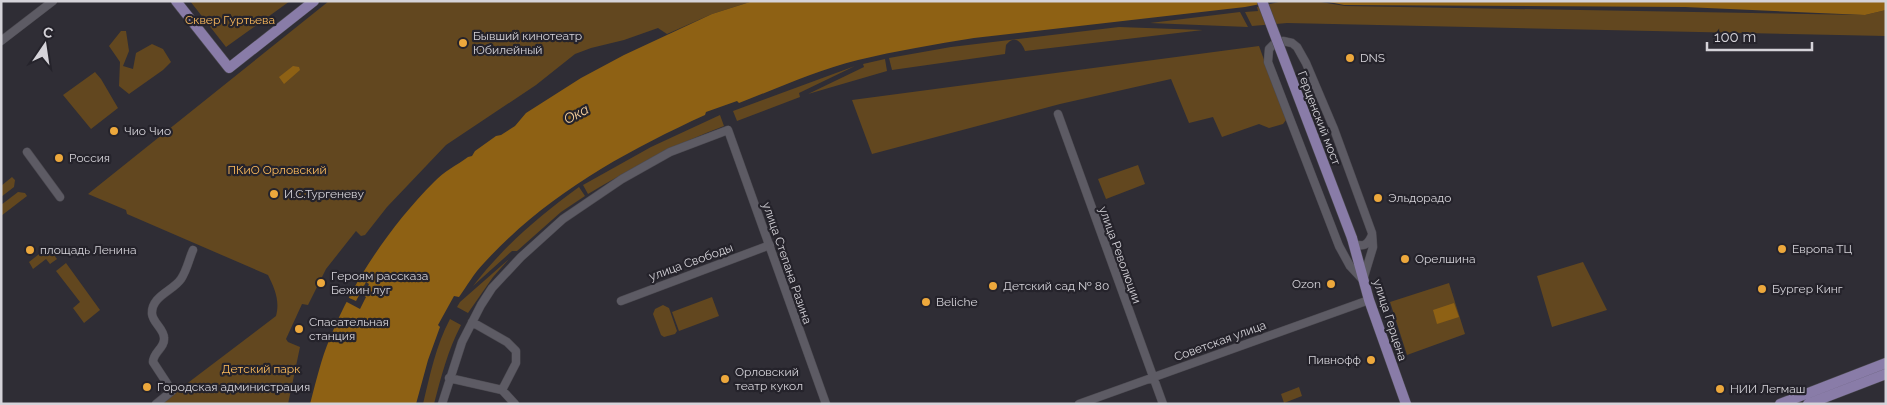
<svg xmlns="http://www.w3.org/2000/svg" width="1887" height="405" viewBox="0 0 1887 405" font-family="Raleway,sans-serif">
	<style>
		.green { fill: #62471f }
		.water { fill: #8e6114 }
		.pier { fill: #2f2d35 }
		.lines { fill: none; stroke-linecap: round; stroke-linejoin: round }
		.minor-casing { stroke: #4c4a51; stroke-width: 9 }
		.major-casing { stroke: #4c4a51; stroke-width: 11 }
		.minor { stroke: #5d5b64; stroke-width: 8 }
		.major { stroke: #897ca8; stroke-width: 10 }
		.major-bridge-casing { stroke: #4c4a51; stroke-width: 11; stroke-linecap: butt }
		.major-bridge { stroke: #897ca8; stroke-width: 10 }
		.poi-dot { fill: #eda83c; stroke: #25232b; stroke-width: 2 }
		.labels { text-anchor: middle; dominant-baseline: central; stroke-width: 4.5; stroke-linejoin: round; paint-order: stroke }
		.park-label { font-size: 12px; fill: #febc5d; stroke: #25232b }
		.poi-label { font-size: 12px; fill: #d5d3d9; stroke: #25232b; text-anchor: start }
		.street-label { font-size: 12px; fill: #d5d3d9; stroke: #25232b }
		.water-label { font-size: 14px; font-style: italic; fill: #f8d19d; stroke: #25232b }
	</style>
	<rect width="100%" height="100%" fill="#2f2d35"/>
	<path class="green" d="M190,1H290L226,47Z
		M329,1H753L712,14L667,34L658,28L624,40L591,48L575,54L536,85L446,145L387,207L365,235L361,236L356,231L326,269L308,305L302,304L286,339L288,342L300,347L288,404H160L276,316C280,301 275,289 268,275L127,214L126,210L88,194Z
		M1283,1H1315L1345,6L1865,15L1886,10V36L1287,23L1252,26L1245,12L1258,11L1257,7Z
		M1240,12L1248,27L1150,23Z
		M1119,27L1203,30L1025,51C1022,42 1014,34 1006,45L1005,54L892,70L889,58L951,47Z
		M121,31H126L129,51L123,66L133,69L136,53L152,44L163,49L171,62L163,70L129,94L119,86L120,62L109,46Z
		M1259,46L1286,120L1283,124L1269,128L1259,124L1222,137L1213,117L1189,123L1171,79L1060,104L872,154L852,100Z
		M885,59L887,71L808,94L864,67L863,64Z
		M855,66L799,93L800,97L737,121L733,111Z
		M95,72L101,79L118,108L91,129L63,95Z
		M720,115L724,126C676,144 632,168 588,194L583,185L651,147Z
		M1138,165L1145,184L1106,199L1098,179Z
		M12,177L15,180L14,187L1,197V186Z
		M579,187L585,196L561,212L517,251H512L473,286C503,247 539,216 579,187Z
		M18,192L25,193L27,196L1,216V205Z
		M48,247L57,259L50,264L46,259L33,269L29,262Z
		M509,259L493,277L468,313L457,307L460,302Z
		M1583,262L1607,310L1552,327L1537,276Z
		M66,263L100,310L84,323L73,308L80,302L56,271Z
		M1449,283L1465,334L1407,355L1390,302Z
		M712,297L719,316L679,331L672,312Z
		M663,305L669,308L677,331L675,334L664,337L661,335L653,314L655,309Z
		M450,319L461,325C448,350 441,377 434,404H423C430,375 436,345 450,319Z
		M1299,387L1302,396L1284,403L1281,394Z"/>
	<path class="water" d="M753,1H1276L1245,7L974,38C935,44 896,51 858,60C817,70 778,88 739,103L737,101L706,112L705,115C624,152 545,196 484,263C474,273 467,286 459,297L454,296L438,325L440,327L428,360L416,404H310C316,382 321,359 330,338C353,281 391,225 434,182C443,172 457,165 468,157L472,156L475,151L496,136L501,135L515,126L526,113L581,78L624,55L712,14Z
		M1324,1H1886V10L1865,15L1685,7L1344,5Z
		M293,66L299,67L300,70L284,84L279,77Z
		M1454,303L1459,317L1437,324L1433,310Z"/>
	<path class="pier" d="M366,282L369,284L363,295L366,297L360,309L345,301L347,297L356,301Z"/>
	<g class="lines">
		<defs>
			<path id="minor" d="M1,41L53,1
				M1283,41L1292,43L1297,47L1306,63L1334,129L1372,233L1373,247L1363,280L1350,266L1339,246L1268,62L1269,49L1273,45Z
				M1058,114L1163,404
				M27,152L60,197
				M1353,243C1363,248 1368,245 1372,235
				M621,301L770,245
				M472,322L507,342L516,351V363L502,390
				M449,378L502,390L515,404
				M156,404L172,391L153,362C153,352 165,348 164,338C164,329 153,323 152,314C151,296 173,291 181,279C187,270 189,259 193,250
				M442,404L462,342L481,305L492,288L521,257L563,219L622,179L670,152L728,130L826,404
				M1079,404L1369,300"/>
			<path id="major" d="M176,1L229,68L314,1
				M1352,238L1369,300L1406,404
				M1780,404L1886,363
				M1808,404L1886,374"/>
		</defs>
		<use href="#minor" class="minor-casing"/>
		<use href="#major" class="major-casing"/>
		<use href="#minor" class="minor"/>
		<use href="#major" class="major"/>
		<defs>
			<path id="major-bridge" d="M1262,1L1352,238"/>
		</defs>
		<use href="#major-bridge" class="major-bridge-casing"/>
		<use href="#major-bridge" class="major-bridge"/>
	</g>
	<g class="poi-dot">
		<circle cx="463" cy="43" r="5"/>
		<circle cx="1350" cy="58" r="5"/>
		<circle cx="114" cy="131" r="5"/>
		<circle cx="59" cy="158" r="5"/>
		<circle cx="274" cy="194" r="5"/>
		<circle cx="1378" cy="198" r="5"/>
		<circle cx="1782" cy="249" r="5"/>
		<circle cx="30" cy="250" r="5"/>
		<circle cx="1405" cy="259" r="5"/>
		<circle cx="321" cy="283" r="5"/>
		<circle cx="1331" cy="284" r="5"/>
		<circle cx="993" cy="286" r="5"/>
		<circle cx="1762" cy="289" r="5"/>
		<circle cx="926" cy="302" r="5"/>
		<circle cx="299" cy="329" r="5"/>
		<circle cx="1371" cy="360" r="5"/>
		<circle cx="725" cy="379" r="5"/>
		<circle cx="147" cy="387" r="5"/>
		<circle cx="1720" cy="389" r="5"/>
	</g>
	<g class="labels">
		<g class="park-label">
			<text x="230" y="20">Сквер Гуртьева</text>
			<text x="277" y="170">ПКиО Орловский</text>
			<text x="261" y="369">Детский парк</text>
		</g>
		<g class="poi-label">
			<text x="473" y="36">Бывший кинотеатр<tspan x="473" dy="14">Юбилейный</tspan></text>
			<text x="1360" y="58">DNS</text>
			<text x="124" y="131">Чио Чио</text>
			<text x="69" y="158">Россия</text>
			<text x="284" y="194">И.С.Тургеневу</text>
			<text x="1388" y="198">Эльдорадо</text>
			<text x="1792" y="249">Европа ТЦ</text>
			<text x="40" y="250">площадь Ленина</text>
			<text x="1415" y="259">Орелшина</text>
			<text x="331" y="276">Героям рассказа<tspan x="331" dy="14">Бежин луг</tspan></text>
			<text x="1321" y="284" text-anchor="end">Ozon</text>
			<text x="1003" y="286">Детский сад № 80</text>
			<text x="1772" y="289">Бургер Кинг</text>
			<text x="936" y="302">Beliche</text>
			<text x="309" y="322">Спасательная<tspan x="309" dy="14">станция</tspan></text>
			<text x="1361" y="360" text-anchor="end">Пивнофф</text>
			<text x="735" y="372">Орловский<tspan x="735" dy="14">театр кукол</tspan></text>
			<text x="157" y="387">Городская администрация</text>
			<text x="1730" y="389">НИИ Легмаш</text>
		</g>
		<g class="street-label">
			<text transform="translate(1319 118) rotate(69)">Герценский мост</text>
			<text transform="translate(1120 255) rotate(70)">улица Революции</text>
			<text transform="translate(691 262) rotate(-20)">улица Свободы</text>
			<text transform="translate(787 263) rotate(71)">улица Степана Разина</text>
			<text transform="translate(1390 320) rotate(72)">улица Герцена</text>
			<text transform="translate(1220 341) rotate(-20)">Советская улица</text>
		</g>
		<g class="water-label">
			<text transform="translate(576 114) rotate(-28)">Ока</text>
		</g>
	</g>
	<rect width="1887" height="405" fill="none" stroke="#d5d3d9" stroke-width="5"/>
	<g transform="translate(45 45) rotate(13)" stroke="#25232b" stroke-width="4" paint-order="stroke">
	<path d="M0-4L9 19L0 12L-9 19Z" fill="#d5d3d9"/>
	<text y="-8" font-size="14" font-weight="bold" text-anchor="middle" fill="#d5d3d9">С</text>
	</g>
	<path d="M1707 42v8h105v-8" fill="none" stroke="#d5d3d9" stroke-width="2.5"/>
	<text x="1714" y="42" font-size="15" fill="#d5d3d9" stroke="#25232b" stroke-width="4" paint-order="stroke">100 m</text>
</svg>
